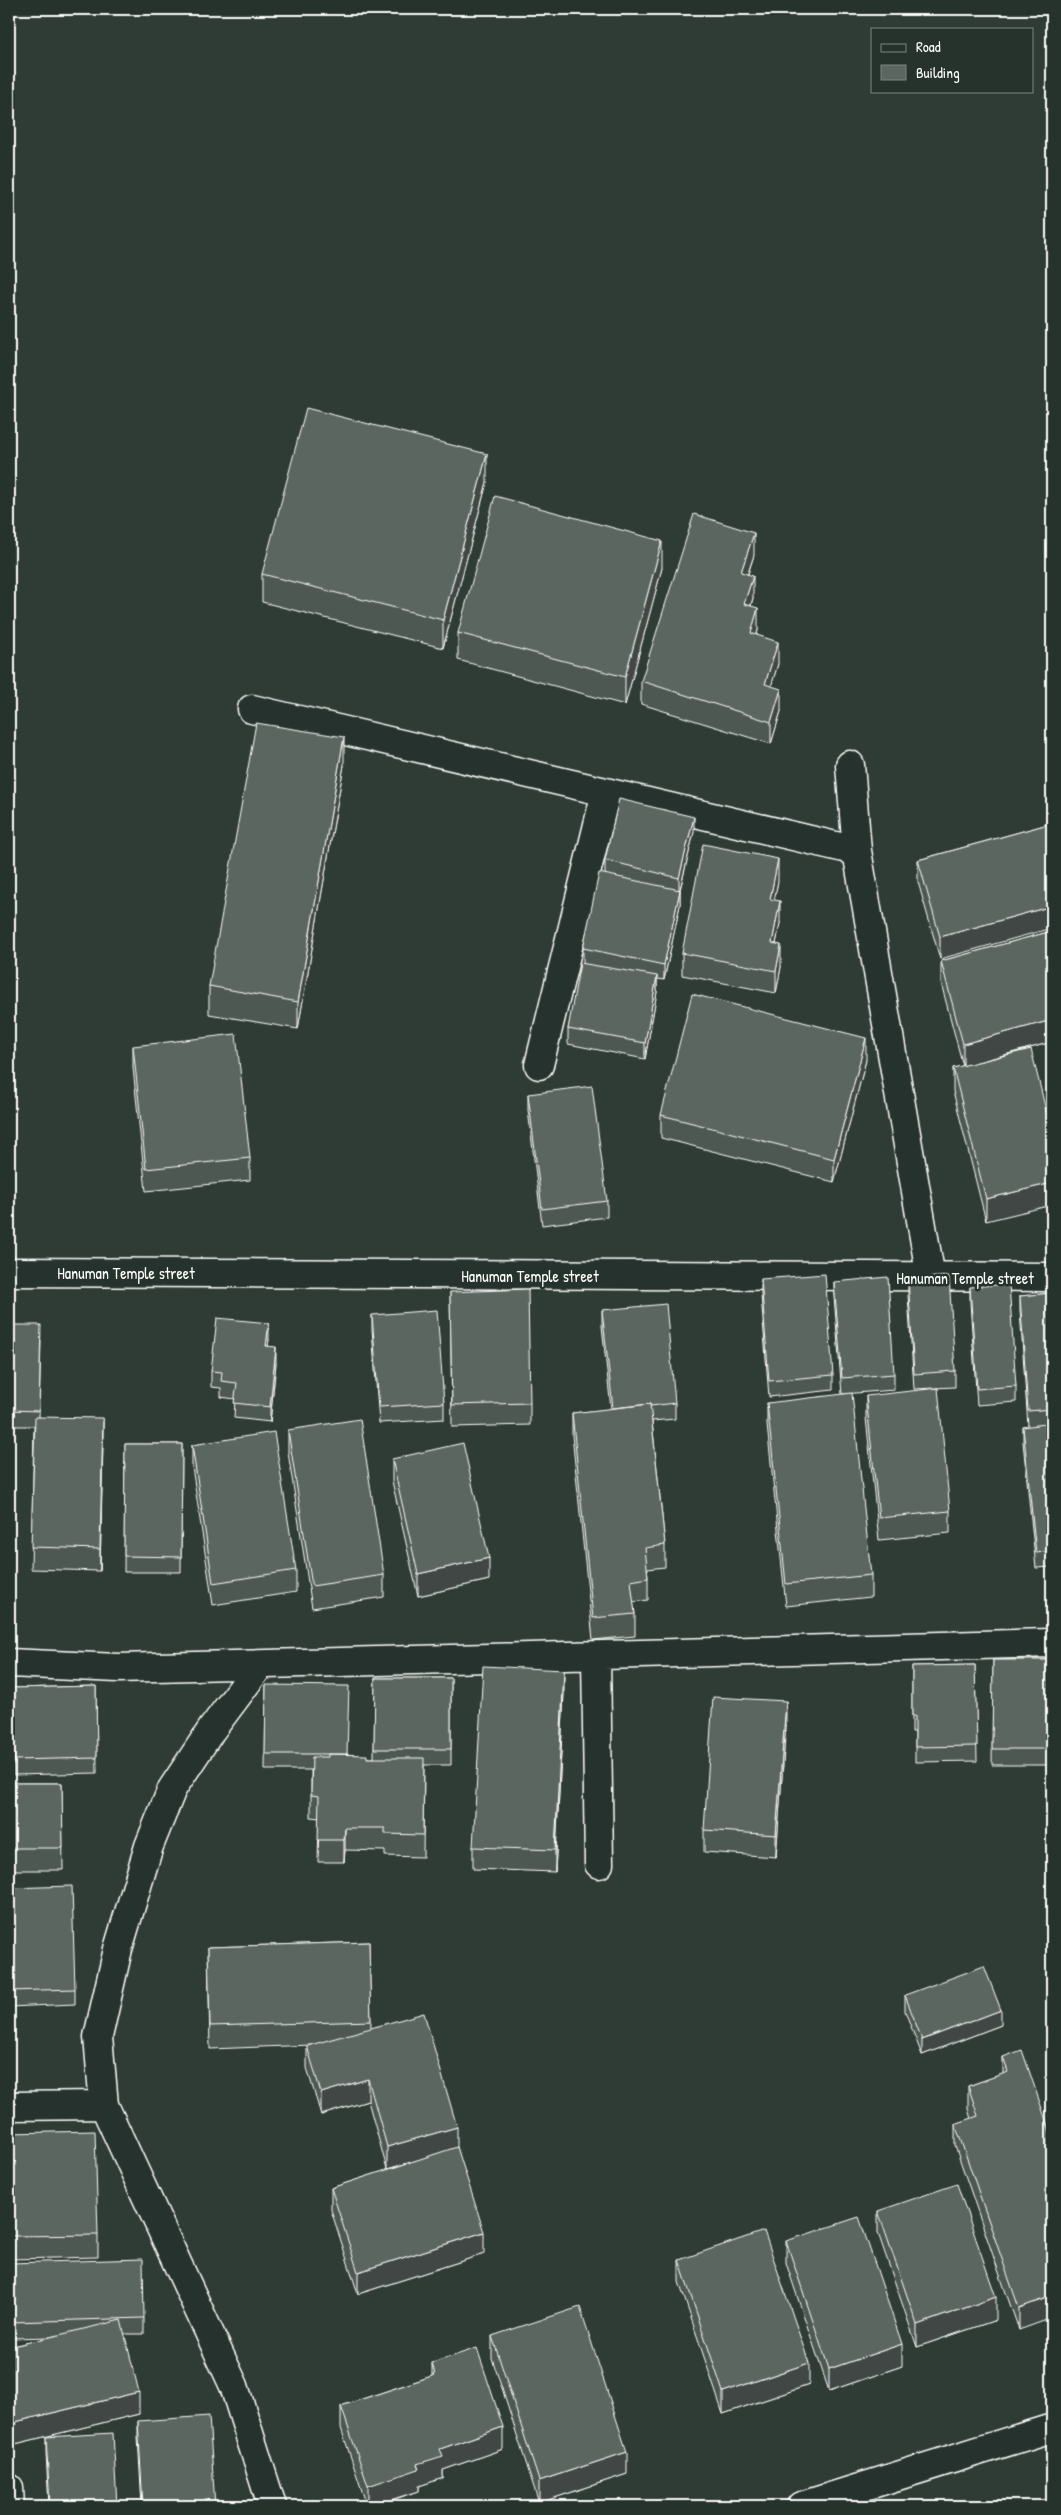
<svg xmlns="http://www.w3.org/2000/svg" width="1061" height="2515" viewBox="0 0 1061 2515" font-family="'Patrick Hand',sans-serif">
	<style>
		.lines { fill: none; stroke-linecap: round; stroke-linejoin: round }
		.street-casing { stroke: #fff; stroke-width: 31 }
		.secondary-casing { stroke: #fff; stroke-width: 31 }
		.path { stroke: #fff; stroke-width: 3; stroke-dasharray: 4 4; stroke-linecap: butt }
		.street { stroke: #26332d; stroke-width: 28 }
		.secondary { stroke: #26332d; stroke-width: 28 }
		.wall { fill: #4e5853; stroke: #fff }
		.shaded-wall { fill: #404744; stroke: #fff }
		.building { fill: #5b6661; stroke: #fff }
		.labels { text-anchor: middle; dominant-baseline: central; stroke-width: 5; stroke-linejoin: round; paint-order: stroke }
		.street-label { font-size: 16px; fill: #fff; stroke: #26332d }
	</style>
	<rect width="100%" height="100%" fill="#2f3b35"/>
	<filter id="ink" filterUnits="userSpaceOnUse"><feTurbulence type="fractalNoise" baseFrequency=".02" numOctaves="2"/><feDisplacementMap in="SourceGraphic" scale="10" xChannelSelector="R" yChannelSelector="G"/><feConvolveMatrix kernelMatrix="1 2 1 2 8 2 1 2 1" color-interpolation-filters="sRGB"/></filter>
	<g filter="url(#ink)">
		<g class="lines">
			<defs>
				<path id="street" d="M252,709L857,851L931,1278
					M850,765L857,851
					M539,1065L606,792
					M9,1272L1052,1277
					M596,1656L599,1864
					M9,1663L118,1668L1052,1643
					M260,1665L212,1729L172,1789L149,1846L118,1949L98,2037L104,2105L234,2386L272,2506
					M9,2106L104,2105
					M9,2488L10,2506"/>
				<path id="secondary" d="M801,2506L1052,2428"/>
			</defs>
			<use href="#street" class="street-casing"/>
			<use href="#secondary" class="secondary-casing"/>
			<path class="path" d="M9,10L19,9"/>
			<use href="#street" class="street"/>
			<use href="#secondary" class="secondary"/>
		</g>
		<path class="wall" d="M487,482L443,648L262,602V574Z
			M754,555L748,574L753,598L751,606L758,630L757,635L778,664L771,686L781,711L771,744L641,704V681Z
			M662,568L625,705L458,660V633Z
			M344,765L298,1029L209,1014V986Z
			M1052,823L940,959L918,882V860Z
			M694,832L680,890V905L664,980L657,979V992L645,1059L568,1044V1029L583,963V948L605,874V860Z
			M778,881L774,900L780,923L776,944L781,967L776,993L682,975V953Z
			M1052,931V1042L969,1065L1031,1049L986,1221L953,1091V1068L963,1066L941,983V961Z
			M133,1046L250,1158V1180L146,1191L133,1068Z
			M866,1060L834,1182L661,1138V1115Z
			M528,1094L607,1201V1217L542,1225L528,1110Z
			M761,1279L833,1375V1390L769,1397L761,1295Z
			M908,1279L955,1371V1387L914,1389L908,1295Z
			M834,1282L894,1374V1390L842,1394L834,1297Z
			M970,1287L1016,1386V1402L977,1405L970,1303Z
			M450,1292L530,1403V1425L452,1427Z
			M1052,1293V1567L1036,1568L1023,1442V1427L1028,1426L1020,1311V1296Z
			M602,1310L675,1403V1419L652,1421L665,1545V1567L647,1569L648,1578V1600L633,1602L635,1614V1636L593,1640L572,1435V1413L611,1409L602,1326Z
			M372,1315L444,1403V1419L379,1423L372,1330Z
			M9,1325L41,1341L39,1417L103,1440L100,1571L31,1569L34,1426H10L9,1464Z
			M269,1339L268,1346L276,1363L270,1422L234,1418L235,1399L221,1397V1388L211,1387V1371Z
			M866,1396L950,1511V1533L879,1540L866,1418Z
			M767,1403L871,1575V1597L786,1606L767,1425Z
			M288,1430L384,1575V1597L312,1608L288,1452Z
			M125,1444H182L181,1572H124Z
			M192,1445L296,1570V1592L213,1605L192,1467Z
			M392,1459L489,1580L418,1596L392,1481Z
			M993,1660H1050L1049,1765H992Z
			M975,1665L977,1761L915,1762V1732H912V1666Z
			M375,1678H451V1765H424L423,1857L385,1856V1851L345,1850L344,1862H318L319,1818L311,1817V1770H265L266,1685L348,1754L367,1758H374Z
			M96,1686L97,1773L14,1775L12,1688Z
			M564,1692L555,1872L473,1869V1847Z
			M786,1723L776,1857L704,1852V1830Z
			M9,1783H62L63,1870H9Z
			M9,1888L75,1989V2004L9,2007Z
			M369,1942L371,2028L457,2148L484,2254L358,2294L331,2210V2188L409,2163L387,2169L368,2101L321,2115L307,2068V2046L312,2045L210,2049L208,1947Z
			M905,1995L1001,2025L922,2055L905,2011Z
			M1003,2057L1052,2138L1019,2330L955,2146V2124L971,2119L968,2109V2086L1003,2074Z
			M9,2133L98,2235V2257L11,2259Z
			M878,2211L996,2320L917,2347L878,2233Z
			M786,2241L902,2366L829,2391L786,2263Z
			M679,2260L809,2385L723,2414L679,2282Z
			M10,2263L144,2318V2334H124L139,2414L15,2444L9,2416V2347L51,2337L12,2338Z
			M492,2336L627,2474L539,2503L492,2358Z
			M432,2363L503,2449L443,2470V2478L419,2486V2491L373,2506H367L341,2428V2406L432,2376Z
			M138,2421L215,2506H142L138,2437Z
			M46,2437L117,2506H49L46,2453Z"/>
		<path class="shaded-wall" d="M487,454V482L443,648V620Z
			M754,533V555L741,594V572Z
			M662,541V568L625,705V677Z
			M753,576V598L744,626V604Z
			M758,608V630L751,656V633Z
			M778,642V664L765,706V684Z
			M781,689V711L771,744V722Z
			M344,737V765L298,1029V1002Z
			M694,817V832L679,893V878Z
			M778,859V881L770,921V899Z
			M680,890V905L664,980V965Z
			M780,901V923L772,965V943Z
			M1052,906V928L940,959V937Z
			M781,945V967L776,993V971Z
			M657,976V992L645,1059V1043Z
			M1052,1020V1042L963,1066V1044Z
			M866,1038V1060L834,1182V1159Z
			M1052,1183V1205L986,1221V1199Z
			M269,1323V1339L266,1361V1346Z
			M276,1347V1363L270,1422V1407Z
			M10,1413V1435L9,1464V1442Z
			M103,1418V1440L100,1571V1549Z
			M489,1558V1580L418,1596V1574Z
			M564,1670V1692L555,1872V1850Z
			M786,1701V1723L776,1857V1835Z
			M345,1828V1850L344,1862V1840Z
			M1001,2010V2025L922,2055V2040Z
			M368,2079V2101L321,2115V2093Z
			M457,2127V2149L387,2169V2147Z
			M484,2232V2254L358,2294V2272Z
			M1052,2296V2318L1019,2330V2308Z
			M996,2297V2320L917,2347V2325Z
			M902,2344V2366L829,2391V2369Z
			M809,2363V2385L723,2414V2392Z
			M139,2392V2414L15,2444V2422Z
			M503,2427V2449L443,2470V2478L419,2486V2491L373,2506H368V2486L417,2464L440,2449Z
			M627,2452V2474L539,2503V2481Z"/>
		<path class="building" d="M306,408L487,454L443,620L262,574Z
			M495,496L662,541L625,677L458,633Z
			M694,514L754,533L741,572L753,576L744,604L758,608L751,633L778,642L765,684L781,689L771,722L641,681Z
			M256,723L344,737L298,1002L209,986Z
			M619,799L694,817L679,878L605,860Z
			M1052,823V906L940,937L918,860Z
			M703,844L778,859L770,899L780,901L772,943L781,945L776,971L682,953Z
			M599,873L680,890L664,965L583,948Z
			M1052,931V1020L963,1044L941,961Z
			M580,963L657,976L645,1043L568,1029Z
			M692,994L866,1038L834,1159L661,1115Z
			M236,1034L250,1158L146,1169L133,1046Z
			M1031,1049L1052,1135V1183L986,1199L953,1068Z
			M592,1086L607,1201L542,1209L528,1094Z
			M825,1274L833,1375L769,1381L761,1279Z
			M949,1276L955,1371L914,1374L908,1279Z
			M888,1277L894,1374L842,1378L834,1282Z
			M1009,1284L1016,1386L977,1389L970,1287Z
			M528,1289L530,1403L452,1405L450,1292Z
			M1052,1293V1409L1028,1411L1020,1296Z
			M666,1304L675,1403L651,1406L650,1404L613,1408L602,1310Z
			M437,1310L444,1403L379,1407L372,1315Z
			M217,1318L269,1323L266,1346L276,1347L270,1407L234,1403L237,1383L221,1381L222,1372L211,1371Z
			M9,1325H41L39,1411L9,1410Z
			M938,1388L950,1511L879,1518L866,1396Z
			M852,1393L871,1575L786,1584L767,1403Z
			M650,1404L665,1545L645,1548L648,1578L631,1581L635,1614L593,1618L572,1413Z
			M9,1413H10L9,1442Z
			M35,1417L103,1418L100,1549L31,1547Z
			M360,1419L384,1575L312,1586L288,1430Z
			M1052,1423V1551L1036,1553L1023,1427Z
			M274,1432L296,1570L213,1583L192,1445Z
			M463,1443L489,1558L418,1574L392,1459Z
			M125,1444H182L181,1557L124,1556Z
			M993,1660H1050L1049,1749H992Z
			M975,1665L977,1746L915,1747V1716H912V1666Z
			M483,1666L564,1670L555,1850L473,1847Z
			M375,1678H451V1749H374Z
			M266,1685L349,1686L347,1754H265Z
			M96,1686L97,1758L14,1760L12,1688Z
			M713,1697L786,1701L776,1835L704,1830Z
			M328,1754L367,1755V1758H424L423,1835L385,1834V1828H345L344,1840H318L319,1796L311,1795L312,1757H328Z
			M9,1783H62L63,1848H9Z
			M72,1886L75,1989L9,1991V1888Z
			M369,1942L371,2021L210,2026L208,1947Z
			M984,1966L1001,2010L922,2040L905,1995Z
			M424,2013L457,2127L387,2147L368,2079L321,2093L307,2046Z
			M1022,2050L1052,2138V2296L1019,2308L955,2124L978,2116L968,2086L1008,2072L1003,2057Z
			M95,2131L98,2235L11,2236L9,2133Z
			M457,2147L484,2232L358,2272L331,2188Z
			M957,2184L996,2297L917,2325L878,2211Z
			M859,2217L902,2344L829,2369L786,2241Z
			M764,2231L809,2363L723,2392L679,2260Z
			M143,2259L144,2318L12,2322L10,2263Z
			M580,2307L627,2452L539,2481L492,2336Z
			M121,2320L139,2392L15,2422L9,2393V2347Z
			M477,2348L503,2427L440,2449L443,2456L417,2464L419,2469L368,2486L341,2406L435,2375L432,2363Z
			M209,2416L215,2506H143L138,2421Z
			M113,2433L117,2506H50L46,2437Z"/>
	</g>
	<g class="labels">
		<g class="street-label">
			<text x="126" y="1273">Hanuman Temple street</text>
			<text x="530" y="1276">Hanuman Temple street</text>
			<text x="965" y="1278">Hanuman Temple street</text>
		</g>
	</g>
	<rect width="1061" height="2515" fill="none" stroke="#26332d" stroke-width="30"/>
	<rect x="15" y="15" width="1031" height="2485" fill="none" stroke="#fff" stroke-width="2" filter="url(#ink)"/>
	<rect x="871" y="28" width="162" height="65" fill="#26332d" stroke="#7d8581"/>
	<rect x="881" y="44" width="25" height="8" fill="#26332d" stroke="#7d8581"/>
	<text x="916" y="52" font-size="15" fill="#ffffff">Road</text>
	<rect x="881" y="65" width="25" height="15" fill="#5b6661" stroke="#7d8581"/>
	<text x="916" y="78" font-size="15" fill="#ffffff">Building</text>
</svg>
